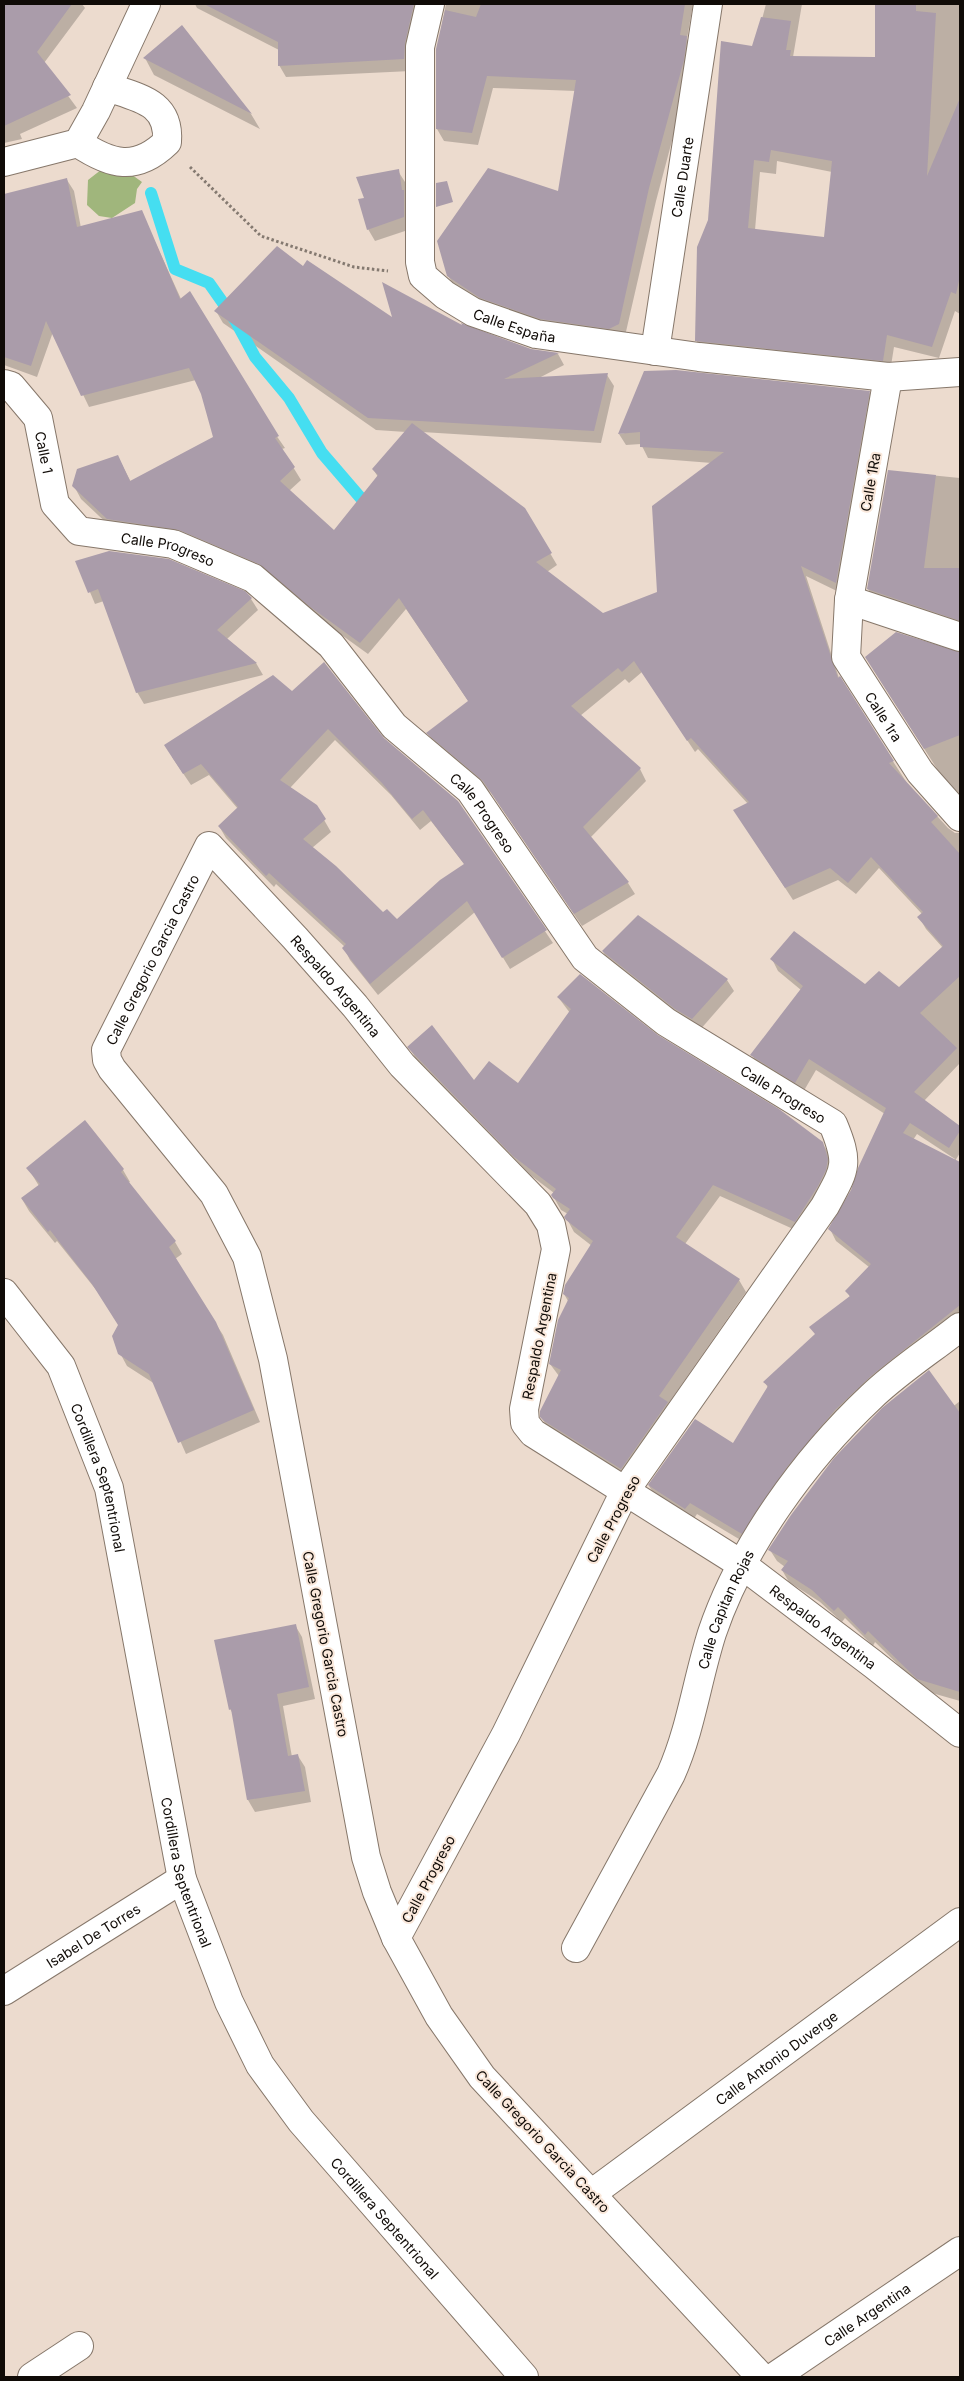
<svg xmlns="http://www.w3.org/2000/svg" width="964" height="2381" viewBox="0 0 964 2381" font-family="Inter,sans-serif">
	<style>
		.green { fill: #a0b67c }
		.shadow { fill: #0003; fill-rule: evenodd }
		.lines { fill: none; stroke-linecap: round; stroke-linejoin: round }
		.stream { stroke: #45def1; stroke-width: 12 }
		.building { fill: #aa9caa; fill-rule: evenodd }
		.minor-casing { stroke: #86776a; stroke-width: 30 }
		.path { stroke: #847970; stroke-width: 3; stroke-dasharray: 2.5 2.5; stroke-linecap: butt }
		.minor { stroke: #fff; stroke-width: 28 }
		.labels { text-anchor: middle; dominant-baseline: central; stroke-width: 4; stroke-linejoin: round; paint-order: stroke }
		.street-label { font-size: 14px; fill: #100b07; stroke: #fae8db }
	</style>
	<rect width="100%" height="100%" fill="#ecdbce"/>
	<path class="green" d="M106,166L128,172L142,182L137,189L135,203L112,218L99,216L87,205L88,180Z"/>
	<path class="shadow" d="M4,4H82L85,8L44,63L77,108L20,134L22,139L4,143Z
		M195,4H427L411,71L286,77L279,65V50L197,8Z
		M446,4H693L687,39L693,50L690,73L656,201L625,336L616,340L488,309L456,288L448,276L559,192L576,91L493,88L478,145L444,141L437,129V49Z
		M766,4H802L793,57L876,59V4H960V314L955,311L939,358L894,347L890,372L703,352L696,340L709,220ZM777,161L832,172L825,238L755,230L760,172L776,174Z
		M182,26L251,114L260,129L154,75L145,58Z
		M398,171L405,182L411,229L375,241L368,229L366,199Z
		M67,180L74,191L81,228L141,211L181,299L285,448L282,449L301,480L289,491L334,532L378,477L373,469L406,432L376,430L223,323L216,311L304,268L394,320L464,328L531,350L558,354L564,365L537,379L607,375L614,386L601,443L422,432L524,509L557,565L547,572L603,614L658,593L712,463L648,458L641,444L626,445L619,434L869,392L876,404L843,594L806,576L839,678L907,783L948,828L955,833H960V1063L924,1101L960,1128V1153L955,1161L960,1163V1322L889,1378L749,1545L697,1514L693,1520L656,1497L649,1486L733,1445L768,1388L765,1382L816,1335L811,1327L850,1297L847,1291L869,1267L836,1241L830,1229L852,1191L885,1114L816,1070L802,1094L759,1067L752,1055L801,990L778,971L772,959L865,986L900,989L943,948L926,929L919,917L922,914L879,868L856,894L838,880L793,900L742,822L748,804L698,749L695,752L642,672L629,683L625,679L580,716L640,769L646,781L590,838L628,883L635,894L582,926L491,793L435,745L428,733L469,702L406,609L368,654L318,618L115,531L81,499L74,486L118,457L131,482L215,438L203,394L196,380L89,407L53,332L37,377L4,365V195ZM917,1134L955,1159L954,1160L913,1140Z
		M889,471L960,478V630L875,601L868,589Z
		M77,561L251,599L258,610L227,639L256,663L263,675L144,704L137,692L104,601L95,604Z
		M955,653H960V796L941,775L873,669Z
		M292,693L383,739L457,801L553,943L510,969L475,912L378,995L350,960L344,948L345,947L276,884L274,887L226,838L219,826L238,809L209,775L191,785L172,757ZM335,740L391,795L420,830L431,821L465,865L397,920L383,913L312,848L331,832L316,806L290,788Z
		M603,952L727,980L734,991L699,1031L610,963Z
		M558,997L656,1035L822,1143L830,1155L834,1172L802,1233L720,1196L685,1244L739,1280L746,1292L668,1404L674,1415L628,1480L549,1429L541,1417L559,1376L550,1364L568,1301L564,1294L592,1246L574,1232L567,1219L568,1214L561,1210L553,1196L554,1193L521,1168L416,1059L409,1047L474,1082L518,1085L570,1013Z
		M85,1122L123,1170L130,1182L128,1183L175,1242L182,1254L175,1259L223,1335L260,1422L186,1454L155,1384L127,1366L120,1353V1325L101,1296L57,1241L55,1243L29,1211L22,1199L39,1186L28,1168Z
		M960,1401V1597L929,1635L960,1637V1701L925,1691L875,1642L873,1646L845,1618L842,1622L820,1602L789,1582L782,1570L785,1567L777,1561L770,1550Z
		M295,1625L302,1637L315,1699L283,1706L292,1757L298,1756L305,1767L311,1802L255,1812L248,1800L234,1715L230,1709Z"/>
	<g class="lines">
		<path class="stream" d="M151,193L175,269L209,283L235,320L255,357L289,398L322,453L371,510"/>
	</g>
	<path class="building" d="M4,4H72L37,52L71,95L4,126Z
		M204,4H414L405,43L404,59L278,66V42Z
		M481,4H685L680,35L687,36L684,60L649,188L619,324L609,329L540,319L480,298L447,276L437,241L488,168L558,191L576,80L487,76L472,133L436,129V49L445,10L476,17Z
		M875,4H916V11L936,13L927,176L960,98V276L956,294L951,292L932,347L887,335L883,361L695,341L697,247L708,220L721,41L752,46L761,17L791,21L786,50H791L790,56L875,57ZM771,150L832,161L824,237L748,228L754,160L769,162Z
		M182,25L252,114L143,58Z
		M399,169L402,190H404V217L367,230L358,199L364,198L356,177Z
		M67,178L77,227L142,210L180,299L190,291L279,436L275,438L295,467L280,481L334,530L378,475L372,469L412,423L525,508L552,553L536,562L603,613L657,592L652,506L724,452L640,447V432L618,434L644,371L676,370L870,391L836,583L801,566L838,678L840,676L894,761L889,763L938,816L931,822L960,854V976L920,1013L957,1048L914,1092L960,1126V1131L949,1148L910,1123L903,1133L960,1162V1305L871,1376L835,1410L787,1467L742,1534L690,1503L685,1509L648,1485L695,1419L733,1443L768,1386L763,1382L815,1334L809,1327L850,1296L845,1291L871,1264L828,1229L851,1190L858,1168L886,1108L809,1059L795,1083L750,1055L803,986L770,959L794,931L865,984L879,971L899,987L943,946L917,917L923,912L871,857L848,883L830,868L785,888L733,810L749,802L691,738L687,741L634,661L622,672L618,668L571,706L641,768L583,827L629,882L574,914L483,781L426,733L468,701L399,598L360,643L309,606L259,564L179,530L107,519L72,486L77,469L118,455L130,481L213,437L201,394L189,368L81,396L46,321L31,366L4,357V194Z
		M447,181L453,202L436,207V183Z
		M277,246L303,266L307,260L392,317L382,282L462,325L461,323L531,349L559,353L504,379L608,373L594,431L368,418L214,311Z
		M888,470L936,475L924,568H960V621L867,589Z
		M109,551L169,559L245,591L252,598L217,630L257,663L136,693L98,589L88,593L75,561Z
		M896,632L960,652V735L924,749L865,657Z
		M324,662L384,738L458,801L547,930L502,958L467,901L370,984L342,948L346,944L269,873L266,876L218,826L238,807L201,764L183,774L164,745L273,675L292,691ZM328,729L382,783L412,819L423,810L464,864L440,880L397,919L387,909L383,912L336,866L303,839L326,819L317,805L280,780Z
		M638,915L728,979L692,1019L675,1009L602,951Z
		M580,974L658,1035L779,1109L823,1142L828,1159L826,1170L818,1186L795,1222L713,1185L676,1237L740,1279L659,1396L668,1402L621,1469L544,1421L540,1417V1411L561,1370L549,1364L558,1320L569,1298L563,1294L565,1285L593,1241L566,1220L564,1217L570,1209L553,1198L551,1195L556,1189L513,1156L407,1047L432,1025L474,1080L489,1061L518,1083L571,1009L557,997Z
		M85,1120L124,1169L121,1172L176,1241L169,1247L216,1322L254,1410L178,1443L149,1374L118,1354L112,1336L118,1325L92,1284L50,1230L48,1232L21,1198L40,1184L26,1168Z
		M929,1370L960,1413V1692L917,1679L868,1631L865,1635L838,1607L834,1611L812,1590L781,1570L788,1561L768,1550L791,1515L834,1458L882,1408Z
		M296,1624L309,1687L277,1694L288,1756L298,1754L305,1791L247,1800L231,1709L229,1710L214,1640Z"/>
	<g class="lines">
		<defs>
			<g id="minor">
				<path id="s1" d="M430,4L420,47V262L423,276L445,295L473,312L536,334L699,357L888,377L960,372"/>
				<path d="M78,143C111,165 136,172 167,142C170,102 139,98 107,87"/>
				<path d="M4,162L78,143L96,111L146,4"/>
				<path id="s2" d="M655,351L708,4"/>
				<path id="s3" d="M888,377L849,600L846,657L920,772L960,817"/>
				<path id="s4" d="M4,384L11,386L38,418L55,504L79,531L173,544L253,578L331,645L394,726L470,790L585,958L666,1022L833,1124C850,1165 845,1169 825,1206L625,1491L506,1734L396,1938"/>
				<path d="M849,600L960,637"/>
				<path id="s5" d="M4,1293L61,1366L109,1488L182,1879L229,2002L260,2065L301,2121L524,2377"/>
				<path id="s6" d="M576,1948L671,1774C691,1729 697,1680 712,1633C741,1547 805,1459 871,1397C898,1371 931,1350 960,1327"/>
				<path id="s7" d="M4,1991L182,1879"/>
				<path id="s8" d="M591,2194L960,1922"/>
				<path d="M32,2377L79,2346"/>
				<path id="s9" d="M761,2377L482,2077L439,2016L396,1938L377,1892L366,1857L273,1359L247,1257L214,1194L112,1069L107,1060L106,1050L209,846L295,938L355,1006L402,1065L538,1204L551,1225L556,1249L524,1409L525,1423L533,1433L741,1564L873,1664L960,1733"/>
				<path id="s10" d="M774,2377L960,2251"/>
			</g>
		</defs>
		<use href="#minor" class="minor-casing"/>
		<path class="path" d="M190,167L261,236L354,267L388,271"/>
		<use href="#minor" class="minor"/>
	</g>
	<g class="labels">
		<g class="street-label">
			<text stroke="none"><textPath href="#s2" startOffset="176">Calle Duarte</textPath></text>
			<text stroke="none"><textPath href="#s1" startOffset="379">Calle España</textPath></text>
			<text stroke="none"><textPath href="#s4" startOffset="84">Calle 1</textPath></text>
			<text transform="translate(870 482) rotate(-80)">Calle 1Ra</text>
			<text stroke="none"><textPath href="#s4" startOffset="264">Calle Progreso</textPath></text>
			<text stroke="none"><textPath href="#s3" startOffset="354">Calle 1ra</textPath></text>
			<text stroke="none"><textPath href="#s4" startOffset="685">Calle Progreso</textPath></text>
			<text stroke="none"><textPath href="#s9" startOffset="1626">Calle Gregorio Garcia Castro</textPath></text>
			<text stroke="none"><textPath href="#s9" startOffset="1942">Respaldo Argentina</textPath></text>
			<text stroke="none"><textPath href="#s4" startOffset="1104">Calle Progreso</textPath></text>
			<text transform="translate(539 1336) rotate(-79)">Respaldo Argentina</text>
			<text stroke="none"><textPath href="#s5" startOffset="211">Cordillera Septentrional</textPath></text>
			<text transform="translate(613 1519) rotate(-62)">Calle Progreso</text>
			<text stroke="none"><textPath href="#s6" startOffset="372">Calle Capitan Rojas</textPath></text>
			<text stroke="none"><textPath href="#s9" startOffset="2828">Respaldo Argentina</textPath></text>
			<text transform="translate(326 1644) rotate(79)">Calle Gregorio Garcia Castro</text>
			<text stroke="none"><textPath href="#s5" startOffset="616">Cordillera Septentrional</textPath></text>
			<text transform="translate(428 1879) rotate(-62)">Calle Progreso</text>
			<text stroke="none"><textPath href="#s7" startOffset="105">Isabel De Torres</textPath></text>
			<text stroke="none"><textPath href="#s8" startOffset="230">Calle Antonio Duverge</textPath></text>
			<text transform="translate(543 2141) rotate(47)">Calle Gregorio Garcia Castro</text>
			<text stroke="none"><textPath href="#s5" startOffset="1021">Cordillera Septentrional</textPath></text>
			<text stroke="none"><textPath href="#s10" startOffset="112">Calle Argentina</textPath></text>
		</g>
	</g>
	<rect width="964" height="2381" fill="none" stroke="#100b07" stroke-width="10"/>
</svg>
